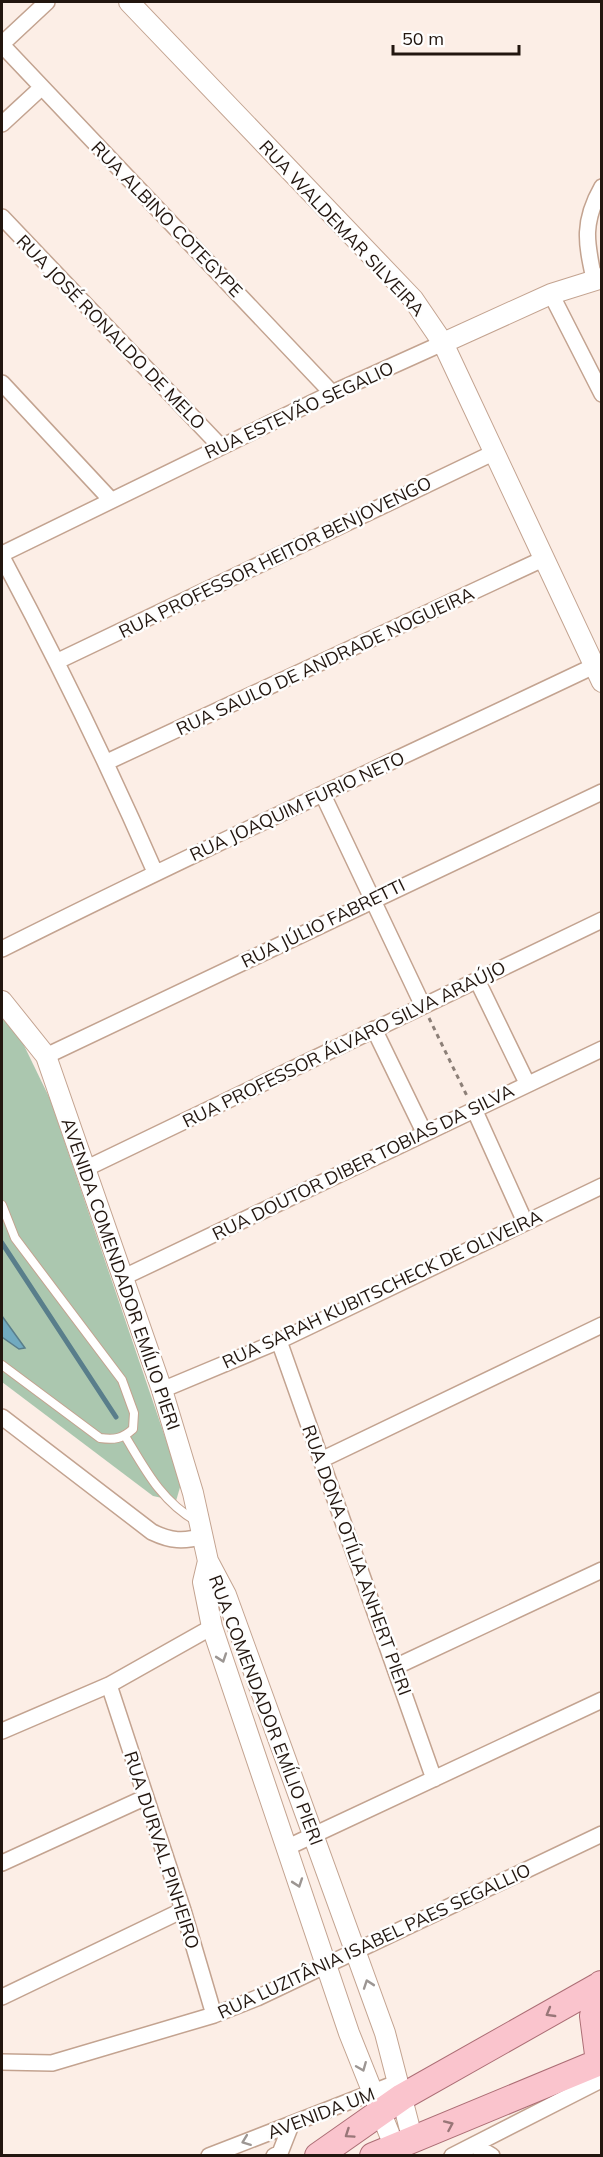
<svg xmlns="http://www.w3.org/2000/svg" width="603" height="2157" viewBox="0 0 603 2157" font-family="Mulish,sans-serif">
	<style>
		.green { fill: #abc7af }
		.water { fill: #71aac0; stroke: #597e8b; stroke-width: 1.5 }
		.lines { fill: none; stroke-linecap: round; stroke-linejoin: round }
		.stream { stroke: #597e8b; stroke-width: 5 }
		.service-casing { stroke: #c3a390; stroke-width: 10 }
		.minor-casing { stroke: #c3a390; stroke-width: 18 }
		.tertiary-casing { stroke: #c3a390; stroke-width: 22 }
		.primary-casing { stroke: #ac6e75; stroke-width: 28 }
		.path { stroke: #8c7f77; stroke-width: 3; stroke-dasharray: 4.5 4.5; stroke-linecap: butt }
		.service { stroke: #fff; stroke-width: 8 }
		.minor { stroke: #fff; stroke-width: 15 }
		.tertiary { stroke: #fff; stroke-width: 20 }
		.primary { stroke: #fac4cd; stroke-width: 26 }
		.oneway { stroke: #9c9693 }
		.oneway2 { stroke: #997678 }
		.labels { text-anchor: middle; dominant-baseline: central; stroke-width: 5; stroke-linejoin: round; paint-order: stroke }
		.street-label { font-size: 18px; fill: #22160f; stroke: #fefefe }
	</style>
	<rect width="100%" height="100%" fill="#fceee6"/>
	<path class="green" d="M2,1014L17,1031L50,1099L181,1484L176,1501L153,1496L2,1382Z"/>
	<path class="water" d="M2,1316L25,1348L19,1349L2,1337Z"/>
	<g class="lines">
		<path class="stream" d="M2,1243L116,1417"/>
		<defs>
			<path id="service" d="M2,1205L15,1238L122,1380L134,1413L133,1429C122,1439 114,1440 100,1438L2,1365
				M125,1436C145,1469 161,1501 196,1521"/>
			<path id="minor" d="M2,44L47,2
				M2,45L332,393
				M2,124L41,88
				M2,217L221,447
				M594,279C586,242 582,222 602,187
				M551,294L602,394
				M2,383L111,500
				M2,554L332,393L443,343
				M2,557C57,660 108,764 155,872
				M58,661L493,453
				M107,762L543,559
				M323,795L423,1006
				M2,949C197,851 396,760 594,666
				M477,980L527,1083
				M374,1029L424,1132
				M46,1056L602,792
				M474,1109L525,1222
				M87,1168L602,920
				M124,1277L602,1049
				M279,1341L434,1779
				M162,1390L279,1341L602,1186
				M2,1417L152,1532C171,1541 183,1542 204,1536
				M321,1460L602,1325
				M395,1667L602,1570
				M109,1685L183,1910L214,2015
				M2,1731L109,1685L212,1627
				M286,1848L602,1700
				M2,1863L144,1798
				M2,1997L183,1910
				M2,2062L52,2063L214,2015L257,1998L602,1834
				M474,2145L492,2156
				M209,2156L399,2082
				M274,2156L280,2153L291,2125
				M452,2156L599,2081"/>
			<path id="tertiary" d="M129,2L413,299L443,343L602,682
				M443,343L551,294L602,278
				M2,1001L46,1056L162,1390L193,1493L208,1561L226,1595L385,2033L413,2141
				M208,1561L203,1582L212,1627L349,2033L395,2148"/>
			<path id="primary" d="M599,2062L593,2016L601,1984
				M318,2156L402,2097L602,1984
				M373,2156L602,2061"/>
		</defs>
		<use href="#service" class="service-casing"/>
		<use href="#minor" class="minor-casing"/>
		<use href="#tertiary" class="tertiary-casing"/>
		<use href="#primary" class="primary-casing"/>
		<path class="path" d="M429,1018L467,1096"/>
		<use href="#service" class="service"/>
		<use href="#minor" class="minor"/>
		<use href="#tertiary" class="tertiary"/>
		<use href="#primary" class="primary"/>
	</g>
	<defs><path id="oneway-chevron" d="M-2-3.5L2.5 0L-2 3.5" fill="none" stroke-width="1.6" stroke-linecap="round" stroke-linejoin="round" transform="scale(1.5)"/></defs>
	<g class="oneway">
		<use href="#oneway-chevron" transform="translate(222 1658) rotate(71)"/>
		<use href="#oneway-chevron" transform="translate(298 1883) rotate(71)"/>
		<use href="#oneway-chevron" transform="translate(368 1984) rotate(-109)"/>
		<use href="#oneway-chevron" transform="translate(362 2067) rotate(68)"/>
		<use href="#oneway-chevron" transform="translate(246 2141) rotate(159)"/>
	</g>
	<g class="oneway2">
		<use href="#oneway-chevron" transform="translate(550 2013) rotate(150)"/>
		<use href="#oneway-chevron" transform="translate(449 2125) rotate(-24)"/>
		<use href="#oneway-chevron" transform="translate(349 2134) rotate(146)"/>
	</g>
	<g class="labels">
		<g class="street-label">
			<text transform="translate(167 219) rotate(46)">RUA ALBINO COTEGYPE</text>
			<text transform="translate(342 228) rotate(47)">RUA WALDEMAR SILVEIRA</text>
			<text transform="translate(111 332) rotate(46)">RUA JOSÉ RONALDO DE MELO</text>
			<text transform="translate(299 410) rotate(-25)">RUA ESTEVÃO SEGALIO</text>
			<text transform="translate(275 557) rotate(-26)">RUA PROFESSOR HEITOR BENJOVENGO</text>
			<text transform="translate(325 661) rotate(-25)">RUA SAULO DE ANDRADE NOGUEIRA</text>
			<text transform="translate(297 806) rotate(-25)">RUA JOAQUIM FURIO NETO</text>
			<text transform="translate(323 923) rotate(-26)">RUA JÚLIO FABRETTI</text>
			<text transform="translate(344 1044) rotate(-26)">RUA PROFESSOR ÁLVARO SILVA ARAÚJO</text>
			<text transform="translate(363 1162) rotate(-26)">RUA DOUTOR DIBER TOBIAS DA SILVA</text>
			<text transform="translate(121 1274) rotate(71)">AVENIDA COMENDADOR EMÍLIO PIERI</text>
			<text transform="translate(382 1289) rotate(-25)">RUA SARAH KUBITSCHECK DE OLIVEIRA</text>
			<text transform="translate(357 1560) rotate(70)">RUA DONA OTÍLIA ANHERT PIERI</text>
			<text transform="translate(266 1710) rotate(69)">RUA COMENDADOR EMÍLIO PIERI</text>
			<text transform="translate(162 1850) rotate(72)">RUA DURVAL PINHEIRO</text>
			<text transform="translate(374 1941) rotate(-25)">RUA LUZITÂNIA ISABEL PAES SEGALLIO</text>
			<text transform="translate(321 2113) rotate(-21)">AVENIDA UM</text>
		</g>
	</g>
	<rect width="603" height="2157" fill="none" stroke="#22160f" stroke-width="6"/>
	<path d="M393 45v9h126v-9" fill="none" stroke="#22160f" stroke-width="3"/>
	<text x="402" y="45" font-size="18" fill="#22160f" stroke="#fefefe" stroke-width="4.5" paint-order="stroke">50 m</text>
</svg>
